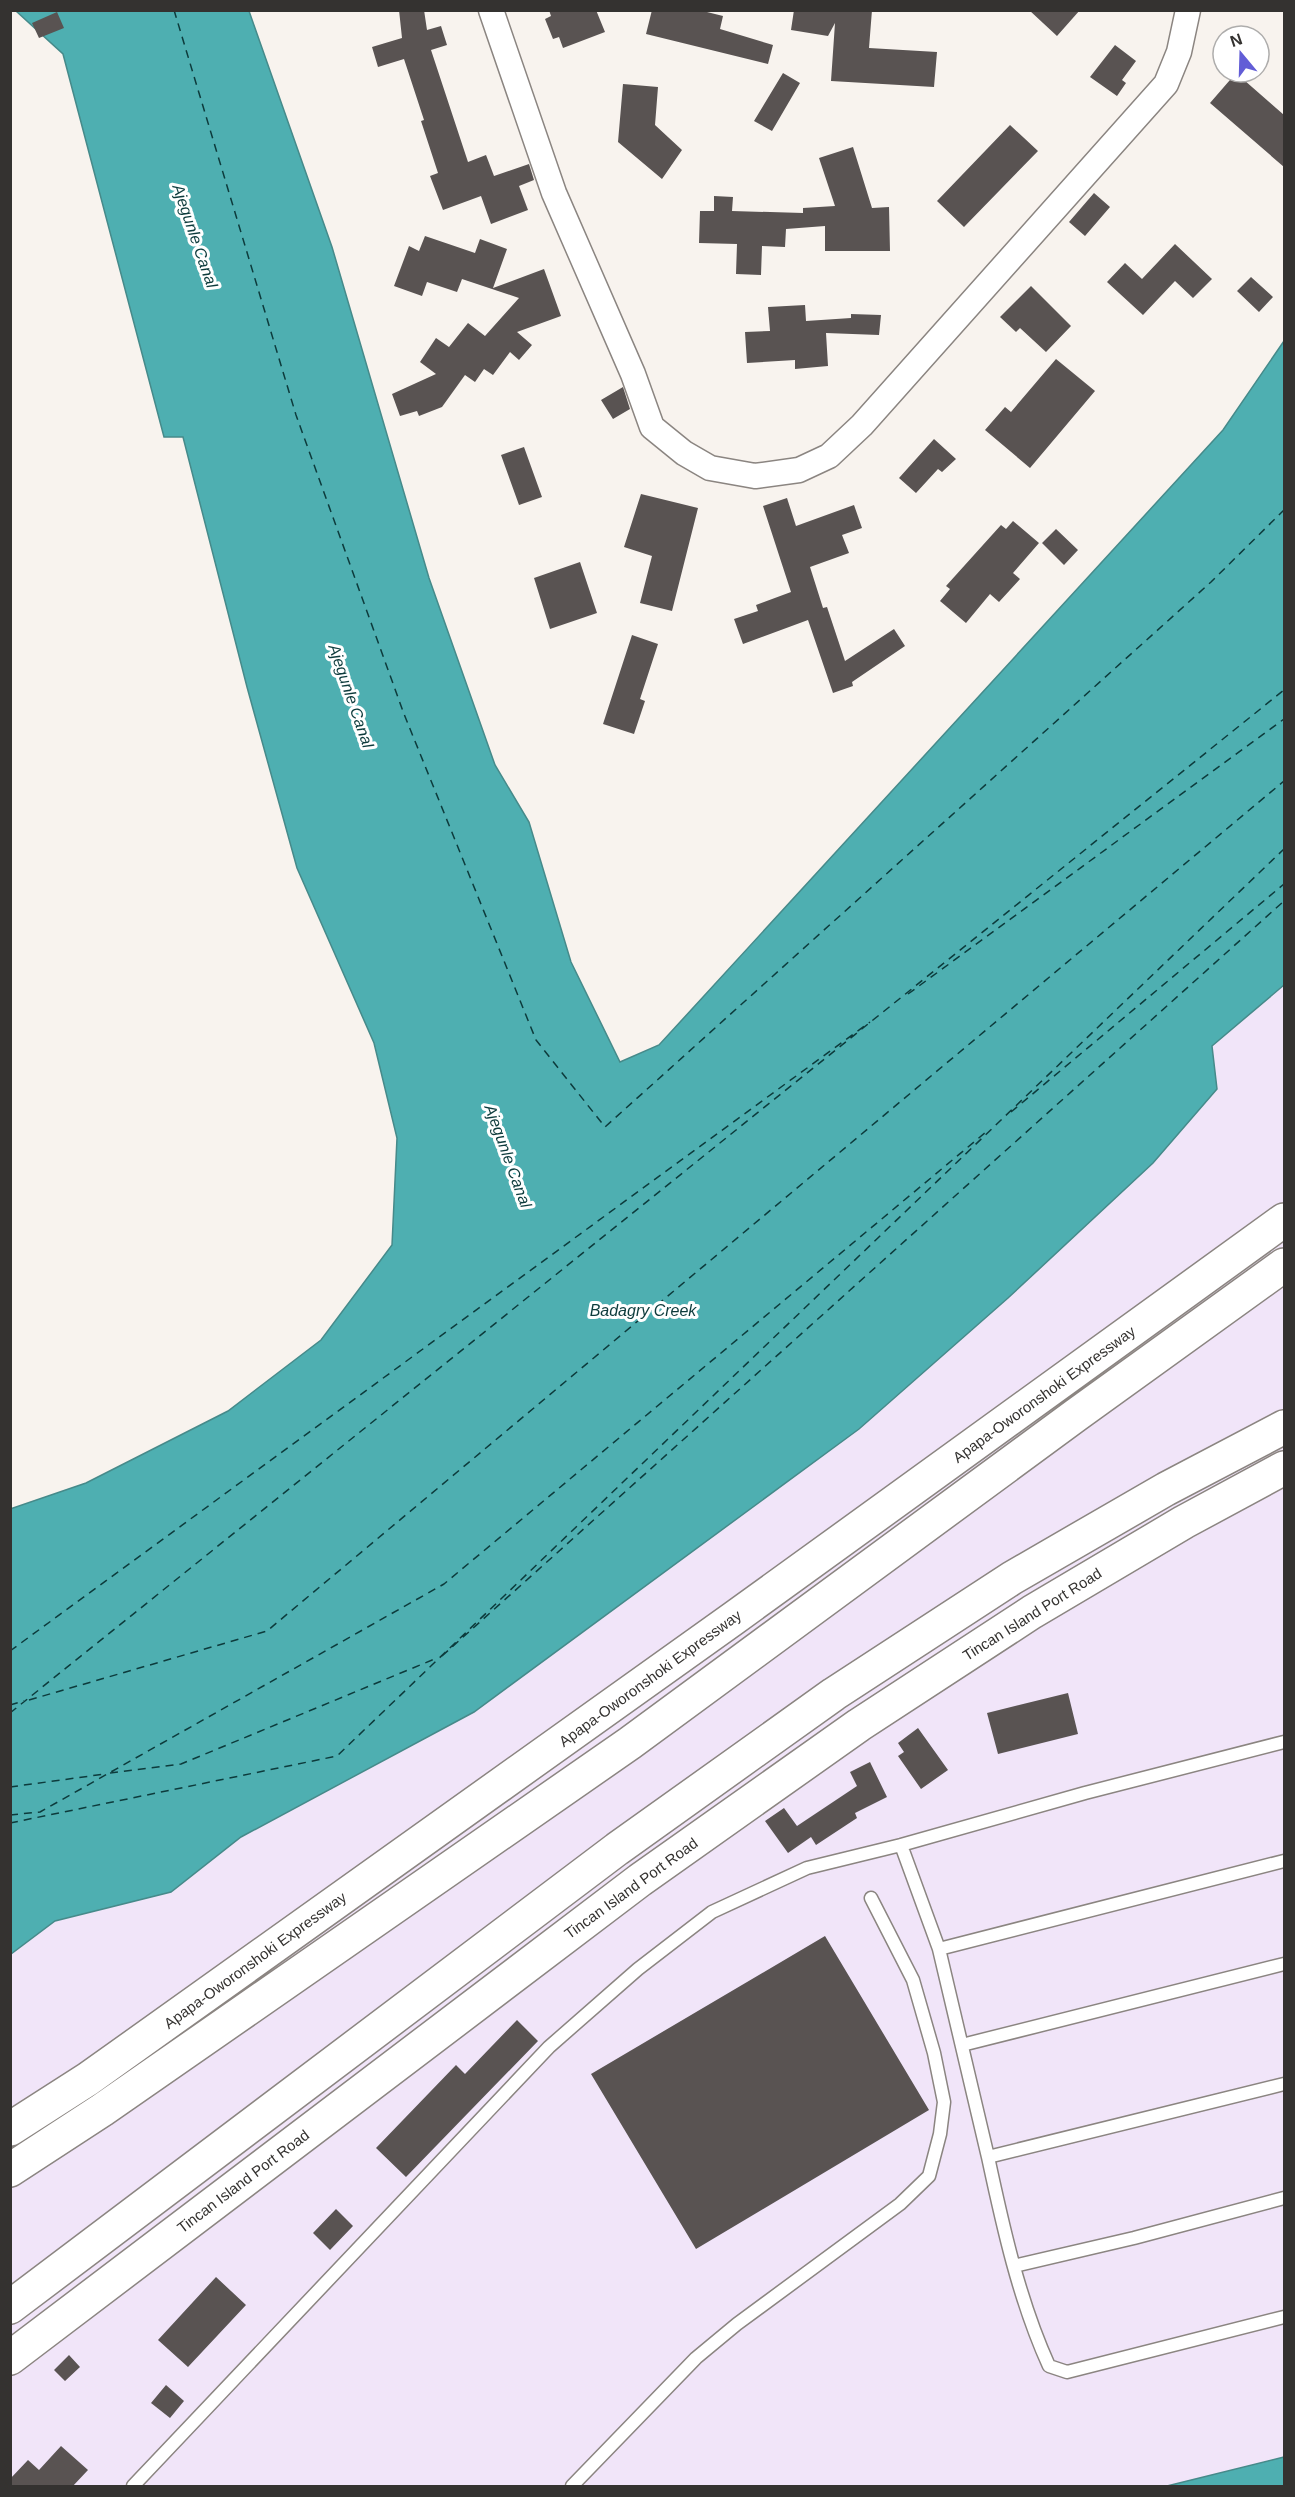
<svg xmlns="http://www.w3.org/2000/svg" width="1295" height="2497" viewBox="0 0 1295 2497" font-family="Arial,sans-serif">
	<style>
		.industrial { fill: #f1e5f9 }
		.water { fill: #4eafb1; stroke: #468a8a; stroke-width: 1.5 }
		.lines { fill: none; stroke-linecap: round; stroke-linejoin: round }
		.ferry { stroke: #0d3b3c; stroke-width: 1.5; stroke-dasharray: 8 6; stroke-linecap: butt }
		.building { fill: #595352 }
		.lane-casing { stroke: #8b8581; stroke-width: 15 }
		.street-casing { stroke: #8b8581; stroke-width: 27 }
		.secondary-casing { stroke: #8b8581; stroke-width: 36 }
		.highway-casing { stroke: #8b8581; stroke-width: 36 }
		.lane { stroke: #fff; stroke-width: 12 }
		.street { stroke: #fff; stroke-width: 24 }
		.secondary { stroke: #fff; stroke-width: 33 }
		.highway { stroke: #fff; stroke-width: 33 }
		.labels { text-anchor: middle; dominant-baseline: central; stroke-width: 6; stroke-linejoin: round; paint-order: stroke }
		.street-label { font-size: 15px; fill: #343230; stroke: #fff }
		.water-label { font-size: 16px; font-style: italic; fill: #0d3b3c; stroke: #fff }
	</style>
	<rect width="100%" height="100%" fill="#f8f3ee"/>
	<path class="industrial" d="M1284,985V2457L1167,2486H11V1924L184,1882L241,1837L474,1712L859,1429L1008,1298L1153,1163L1217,1089L1211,1046Z"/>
	<path class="water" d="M16,11H249L332,247L429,578L495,765L529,822L571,962L620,1062L659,1045L1223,430L1284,341V985L1212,1046L1217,1089L1153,1163L1008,1298L859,1429L474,1712L241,1837L171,1892L55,1921L11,1954L10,1509L86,1483L228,1411L321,1340L392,1245L397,1138L374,1043L297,868L247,687L183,437H164L63,54Z
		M1284,2457V2486H1167Z"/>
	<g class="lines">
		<path class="ferry" d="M174,10L296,415L404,714L536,1040L605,1127L1211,582L1284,510
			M908,994L1284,719
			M1011,1112L1284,884
			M10,1651L870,1022
			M442,1656L1284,901
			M29,1700L267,1631L1284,781
			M10,1705L24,1701
			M10,1713L1284,690
			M110,1773L181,1764L437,1658
			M10,1787L105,1774
			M10,1815L40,1812L444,1584L986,1132
			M10,1823L337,1756L1284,849"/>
	</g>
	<path class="building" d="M399,10H424L427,30L441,26L447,45L431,50L468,162L486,155L494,176L529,164L534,180L519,186L528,210L491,224L481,196L443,210L430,176L438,173L421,121L424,120L404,59L378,67L372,47L402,38Z
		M549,10H596L605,32L563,48L559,37L553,39L545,19L551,16Z
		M652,10H699L723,16L720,29L773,45L768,64L646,34Z
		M794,10H872L869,48L937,52L934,87L831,81L835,23L828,36L791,30Z
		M1029,10H1080L1057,36Z
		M57,12L64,28L39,38L32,23Z
		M1115,45L1136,61L1122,80L1126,83L1117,96L1090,77Z
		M783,73L800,83L772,131L754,121Z
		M1236,73L1284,115V167L1210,103Z
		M623,84L658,87L655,125L682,150L662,179L618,142Z
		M1010,125L1038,151L964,227L937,201Z
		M853,147L872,208L889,207L890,251H825V226L786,229L785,247L762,246L761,275L736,274L737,244L699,243L700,211H714V196L733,197L732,211L803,213V208L835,206L819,158Z
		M1094,193L1110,207L1085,236L1069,222Z
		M425,236L475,253L480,239L507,249L493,288L544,269L561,316L517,332L532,345L519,360L510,352L493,375L484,369L475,382L465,375L442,407L419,416L417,411L400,416L392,394L436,374L420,362L436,338L449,347L468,323L485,336L519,298L462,279L457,292L427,282L422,296L394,286L409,246L419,251Z
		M1175,244L1212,279L1193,298L1175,281L1143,315L1107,282L1125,263L1142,279Z
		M1251,277L1273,297L1259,312L1237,291Z
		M1031,286L1071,326L1046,352L1020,328L1016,332L1000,317Z
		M805,305L806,321L851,318V314L881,315L879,335L826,333L828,366L795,369V360L747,363L745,332L770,331L768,307Z
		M1056,359L1095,391L1030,468L985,430L1005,407L1011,412Z
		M623,387L630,409L613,419L601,400Z
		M934,439L956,459L942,472L938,469L916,493L899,478Z
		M524,447L542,497L519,505L501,455Z
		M641,494L698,508L672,611L640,603L652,556L624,547Z
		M787,498L796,526L854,505L862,528L842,535L849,553L810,567L823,608L827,607L845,661L894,629L905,646L852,682L853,686L833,693L808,620L743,644L734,619L758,611L756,605L791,592L763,506Z
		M1013,521L1039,543L1013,573L1020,579L999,602L990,594L966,623L940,601L950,589L946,586L1001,525L1006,529Z
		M1056,529L1078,550L1064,565L1042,543Z
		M580,562L597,613L550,629L534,578Z
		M632,635L658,644L640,699L645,701L634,734L603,724Z
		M1068,1693L1078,1734L998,1754L987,1713Z
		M918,1728L948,1770L921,1789L898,1756L904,1752L898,1743Z
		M870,1762L887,1797L855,1813L857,1818L816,1845L811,1837L788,1853L765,1821L784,1808L797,1826L857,1786L850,1772Z
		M825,1936L929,2110L696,2249L591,2074Z
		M517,2020L538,2041L406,2177L376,2148L456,2065L465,2074Z
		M336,2209L353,2226L330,2250L313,2233Z
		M216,2277L246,2305L188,2367L158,2340Z
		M69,2355L80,2367L65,2381L54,2370Z
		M166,2385L184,2401L170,2418L151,2403Z
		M61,2446L88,2470L72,2487H10V2479L28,2460L39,2470Z"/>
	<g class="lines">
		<defs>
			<path id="lane" d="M901,1845L939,1949L988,2157L1284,2084
				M939,1949L1284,1861
				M962,2045L1284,1964
				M988,2157C1003,2227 1019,2300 1049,2366L1067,2372L1284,2317
				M1014,2266L1134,2238L1284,2198
				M133,2486L549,2047L638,1969L712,1912L807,1868L901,1845L1085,1793L1284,1742
				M572,2486L696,2358L737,2324L900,2204L929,2176L940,2134L944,2102L934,2053L913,1980L871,1898"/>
			<path id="street" d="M491,10L554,193L633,374L652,427L684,453L710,468L755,476L799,470L829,456L862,425L1166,84L1179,52L1188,10"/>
			<path id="secondary" d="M10,2307L617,1849L834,1694L1012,1578L1166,1489L1284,1427
				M10,2358L640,1880L859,1725L1032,1612L1184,1522L1284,1468"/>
			<path id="highway" d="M10,2129L88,2079L734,1618L1284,1220
				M10,2170L102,2110L630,1743L1076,1415L1284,1265"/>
		</defs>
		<use href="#lane" class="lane-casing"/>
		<use href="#street" class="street-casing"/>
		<use href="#secondary" class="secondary-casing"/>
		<use href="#highway" class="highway-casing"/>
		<use href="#lane" class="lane"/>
		<use href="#street" class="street"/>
		<use href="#secondary" class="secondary"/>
		<use href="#highway" class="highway"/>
	</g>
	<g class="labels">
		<g class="street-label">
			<text transform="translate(1044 1394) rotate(-36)">Apapa-Oworonshoki Expressway</text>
			<text transform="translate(1032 1614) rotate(-32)">Tincan Island Port Road</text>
			<text transform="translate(650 1678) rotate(-36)">Apapa-Oworonshoki Expressway</text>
			<text transform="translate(631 1888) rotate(-36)">Tincan Island Port Road</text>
			<text transform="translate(255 1960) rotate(-36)">Apapa-Oworonshoki Expressway</text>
			<text transform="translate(243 2181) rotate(-37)">Tincan Island Port Road</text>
		</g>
		<g class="water-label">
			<text transform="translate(195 236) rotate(71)">Ajegunle Canal</text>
			<text transform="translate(351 696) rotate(71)">Ajegunle Canal</text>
			<text transform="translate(508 1156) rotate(70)">Ajegunle Canal</text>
			<text x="643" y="1310">Badagry Creek</text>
		</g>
	</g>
	<rect width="1295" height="2497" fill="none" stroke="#343230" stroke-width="24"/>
	<g transform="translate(1241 54) rotate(341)"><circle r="28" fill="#ffffff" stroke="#aeadac" stroke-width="1.5"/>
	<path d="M0-4.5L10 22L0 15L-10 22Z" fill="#625dd6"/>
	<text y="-9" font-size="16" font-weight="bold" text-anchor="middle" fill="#343230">N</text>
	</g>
</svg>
